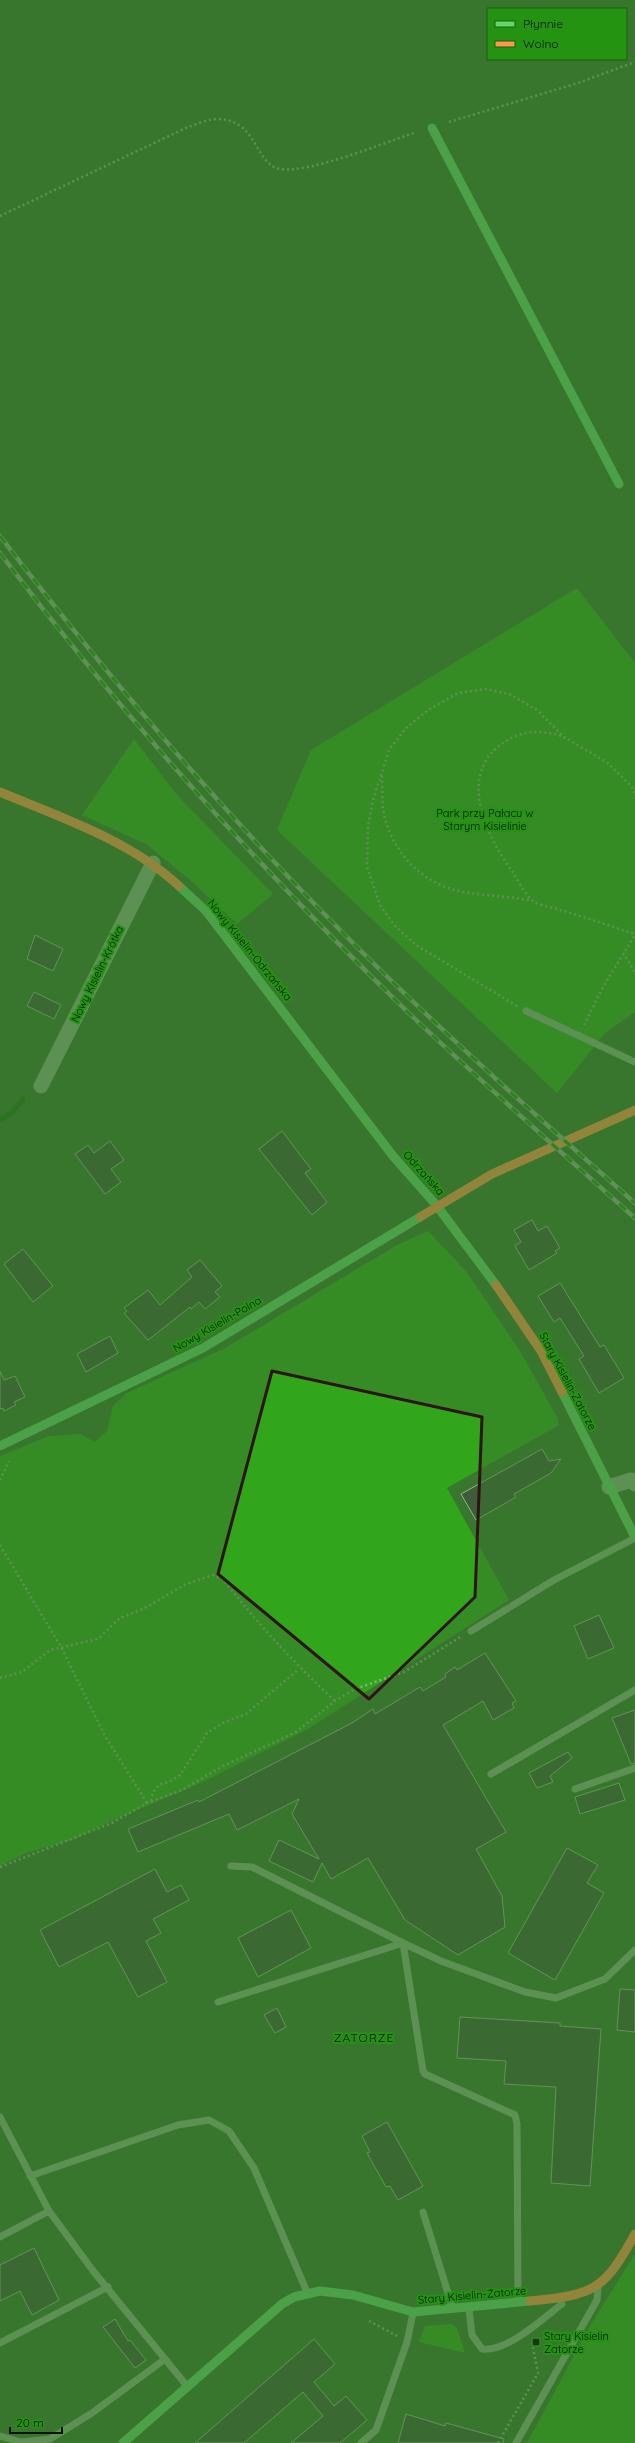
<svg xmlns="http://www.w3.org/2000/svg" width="635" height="2443" font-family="Quicksand,sans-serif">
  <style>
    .green { fill: #31a61b }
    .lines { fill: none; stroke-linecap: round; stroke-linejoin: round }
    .stream { stroke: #1b700d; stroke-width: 5 }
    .building { fill: #3d5c37; stroke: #92b68c }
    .path { stroke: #8bb284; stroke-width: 2.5; stroke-dasharray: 2 3; stroke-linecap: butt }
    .lane { stroke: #8bb284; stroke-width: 7 }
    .street { stroke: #8bb284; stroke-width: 15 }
    .fast { stroke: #63d668; stroke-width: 9 }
    .slow { stroke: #ff974d; stroke-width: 9 }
    .rail-casing { stroke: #8cb286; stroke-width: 4.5 }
    .rail { stroke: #239311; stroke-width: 3; stroke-dasharray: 9; stroke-linecap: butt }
    .marked { fill: none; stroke: #2f1414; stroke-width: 3; stroke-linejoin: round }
    .poi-dot { fill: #1f341b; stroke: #239311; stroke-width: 1.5 }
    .labels { text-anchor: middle; stroke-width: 4; stroke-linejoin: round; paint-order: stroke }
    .park-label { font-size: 11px; fill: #111; stroke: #239311 }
    .street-label { font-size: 11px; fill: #111; stroke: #239311 }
    .poi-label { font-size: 11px; fill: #111; stroke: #239311; text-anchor: start }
    .neighbourhood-label { font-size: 12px; letter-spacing: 1px; fill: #111; stroke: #239311 }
  </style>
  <rect width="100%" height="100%" fill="#39762e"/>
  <path class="green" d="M577 588 635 663V1012L605 1033 557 1093 277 830 311 750Z
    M134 739 177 795 273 894 237 924 189 879 146 844 82 815Z
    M428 1231 466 1271 520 1351 558 1419 559 1425 447 1488 509 1600 308 1729 203 1782 109 1822 75 1839 26 1853 0 1866V1456L49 1436 80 1434 95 1442 107 1431 113 1406 127 1393 225 1348 397 1245Z
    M635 2254V2443H527L590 2326Z
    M451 2324 457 2328 465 2353 419 2342 425 2326Z"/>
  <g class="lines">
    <path class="stream" d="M0 1120 13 1112 23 1099"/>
  </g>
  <path class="building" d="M35 935 63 949 53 971 27 959Z
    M34 992 61 1005 54 1019 27 1006Z
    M282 1131 311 1169 305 1173 327 1202 312 1215 259 1149Z
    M110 1141 124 1160 111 1169 121 1182 105 1194 75 1154 88 1145 94 1153Z
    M532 1220 538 1231 547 1226 560 1248 555 1251 557 1253 529 1270 515 1246 521 1242 514 1230Z
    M23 1249 53 1286 33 1302 4 1264Z
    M200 1260 222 1286 215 1292 220 1297 205 1309 199 1302 191 1309 190 1307 148 1340 124 1313 127 1311 124 1308 148 1290 160 1305 192 1277 187 1270Z
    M560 1283 600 1347 604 1345 624 1378 599 1393 579 1359 584 1356 560 1318 554 1322 538 1296Z
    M110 1336 118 1353 86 1372 77 1354Z
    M0 1371 4 1380 15 1376 25 1397 14 1402 16 1405 4 1411 3 1408 0 1409Z
    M542 1449 549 1461 561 1459 551 1473 514 1494 516 1497 476 1520 461 1494Z
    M599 1615 614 1648 588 1659 574 1626Z
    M485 1653 516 1701 512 1703 514 1708 493 1720 483 1701 443 1725 506 1832 476 1849 502 1896 505 1927 458 1955 405 1920 368 1858 331 1879 322 1863 313 1882 269 1861 279 1840 319 1859 292 1814 299 1799 237 1830 229 1814 138 1852 128 1829 198 1800 199 1802 352 1723 373 1709 375 1714 420 1687 423 1691 446 1677 445 1674 455 1667 457 1670Z
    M635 1710V1763L631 1764 612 1718Z
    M568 1752 572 1758 550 1776 553 1782 537 1788 529 1773Z
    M619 1783 625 1800 580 1814 575 1797Z
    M567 1848 598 1865 587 1883 604 1893 555 1980 508 1953Z
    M155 1869 167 1892 181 1885 189 1900 153 1919 161 1933 146 1941 167 1982 138 1997 108 1942 59 1967 40 1930Z
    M291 1910 311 1948 258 1977 238 1938Z
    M620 1989 635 1990V2032L617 2030Z
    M277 2008 286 2027 275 2033 264 2015Z
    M460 2017 560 2023V2026L601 2029 590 2186 551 2183 556 2087 504 2084 506 2061 457 2058Z
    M387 2122 423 2186 398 2200 390 2186 386 2187 367 2153 370 2152 362 2136Z
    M34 2248 59 2300 32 2315 20 2291 0 2301V2265Z
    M115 2319 128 2341 130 2340 146 2360 135 2368 103 2327Z
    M314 2339 335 2364 314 2382 334 2406 346 2396 367 2420 340 2443H291L323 2416 303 2392 244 2443H195Z
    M406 2414 445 2426 446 2423 504 2439 503 2443H398Z"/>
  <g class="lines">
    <path class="path" d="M449 122 578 83 635 62
      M0 216 188 127C197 124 208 119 217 119 258 119 254 164 280 169 308 174 383 143 414 133
      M561 736C542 730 523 730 506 741 454 773 487 837 514 874 519 882 526 896 533 901 540 906 552 907 560 910 585 917 610 926 635 934
      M382 776C383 790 381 808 386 822 397 858 426 885 463 892 487 896 510 896 533 901
      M623 953 635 972
      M517 1006 416 945 394 925 380 905 367 867 368 826 373 800 389 750 406 728 428 710 458 693 486 689 509 694 537 710 564 737 608 763 632 787 635 794
      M584 1025 603 987 635 935
      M0 1480 9 1461
      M0 1545 61 1647 105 1736 147 1803
      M0 1678 22 1672 50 1650 98 1639 120 1618 143 1609 186 1584 213 1575 223 1579C257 1623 294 1663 335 1701
      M151 1801 153 1792 159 1785 169 1782 180 1775 207 1733 223 1723 246 1714 299 1669
      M0 1867 112 1823 147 1803 182 1790 223 1766 296 1732 335 1701 355 1689 404 1672 462 1636
      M369 2321 397 2336
      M498 2443 538 2373 532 2343"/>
    <path class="lane" d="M526 1011 635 1062
      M471 1631 554 1580 635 1538
      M491 1774 635 1690
      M575 1789 635 1768
      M231 1866 252 1867 403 1943
      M218 2002 403 1943
      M0 2117 49 2211 94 2272 187 2386
      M30 2176 178 2125 209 2120 229 2131 254 2168 307 2292
      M423 2212 452 2306
      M0 2237 49 2211
      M518 2300 517 2124 515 2115 425 2074 423 2071 403 1943 441 1961 525 1992 556 1998 605 1979 635 1950
      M469 2309 472 2335 482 2349C508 2352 542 2319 562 2304
      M0 2343 108 2287
      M0 2436 21 2442 50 2439 92 2413 165 2359
      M361 2443 376 2430 407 2342 413 2313
      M516 2443 597 2300 598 2288"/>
    <path class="street" d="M41 1086 153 863
      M609 1487 631 1480 635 1484"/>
    <path class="fast" d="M432 128 619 484
      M179 886 206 911 393 1156 437 1206 496 1285
      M562 1392 635 1537
      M0 1446 203 1348 420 1217
      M123 2443 282 2304 294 2297 320 2291 353 2295 413 2312 530 2301"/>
    <path class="slow" d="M0 792C62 818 129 840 179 886
      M420 1217 492 1174 635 1110
      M496 1285 541 1351 562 1392
      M530 2301C593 2295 604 2291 635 2234"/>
    <defs>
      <path id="rail" d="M0 536C105 673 217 806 339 929 434 1025 534 1114 635 1203
        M0 553C125 719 265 875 415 1019 487 1087 561 1152 635 1218"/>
    </defs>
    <use href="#rail" class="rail-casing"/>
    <use href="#rail" class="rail"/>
  </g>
  <path d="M0 0H635V2443H0ZM272 1371 482 1417 475 1597 369 1699 218 1574Z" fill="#39762e" fill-opacity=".55" fill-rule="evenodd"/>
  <path class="marked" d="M272 1371 482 1417 475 1597 369 1699 218 1574Z"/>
  <rect class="poi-dot" x="532" y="2338" width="8" height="8" rx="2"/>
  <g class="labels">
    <g class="park-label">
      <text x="485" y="817">Park przy Pałacu w<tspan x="485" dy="13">Starym Kisielinie</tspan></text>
    </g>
    <g class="street-label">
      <text transform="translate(250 950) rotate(51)" y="4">Nowy Kisielin-Odrzańska</text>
      <text transform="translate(97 974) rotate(-64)" y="4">Nowy Kisielin-Krótka</text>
      <text transform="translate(424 1173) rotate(48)" y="4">Odrzańska</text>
      <text transform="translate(217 1324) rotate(-30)" y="4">Nowy Kisielin-Polna</text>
      <text transform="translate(568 1381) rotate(62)" y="4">Stary Kisielin-Zatorze</text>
      <text transform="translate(472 2295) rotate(-5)" y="4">Stary Kisielin-Zatorze</text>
    </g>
    <g class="poi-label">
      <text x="544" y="2340">Stary Kisielin<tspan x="544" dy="13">Zatorze</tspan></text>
    </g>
    <g class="neighbourhood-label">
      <text x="364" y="2042">ZATORZE</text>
    </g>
  </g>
  <rect x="487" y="8" width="140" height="52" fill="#239311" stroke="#1c5f11"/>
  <rect x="495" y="21" width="20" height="6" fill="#63d668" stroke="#1c5f11"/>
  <text x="523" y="28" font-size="12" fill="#111111">Płynnie</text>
  <rect x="495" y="41" width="20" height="6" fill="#ff974d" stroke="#1c5f11"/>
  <text x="523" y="48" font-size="12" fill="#111111">Wolno</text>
  <path d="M10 2427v6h52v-6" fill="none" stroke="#111111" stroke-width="2"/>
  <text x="16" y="2427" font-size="12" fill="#111111" stroke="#239311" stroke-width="3" paint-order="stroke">20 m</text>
</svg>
